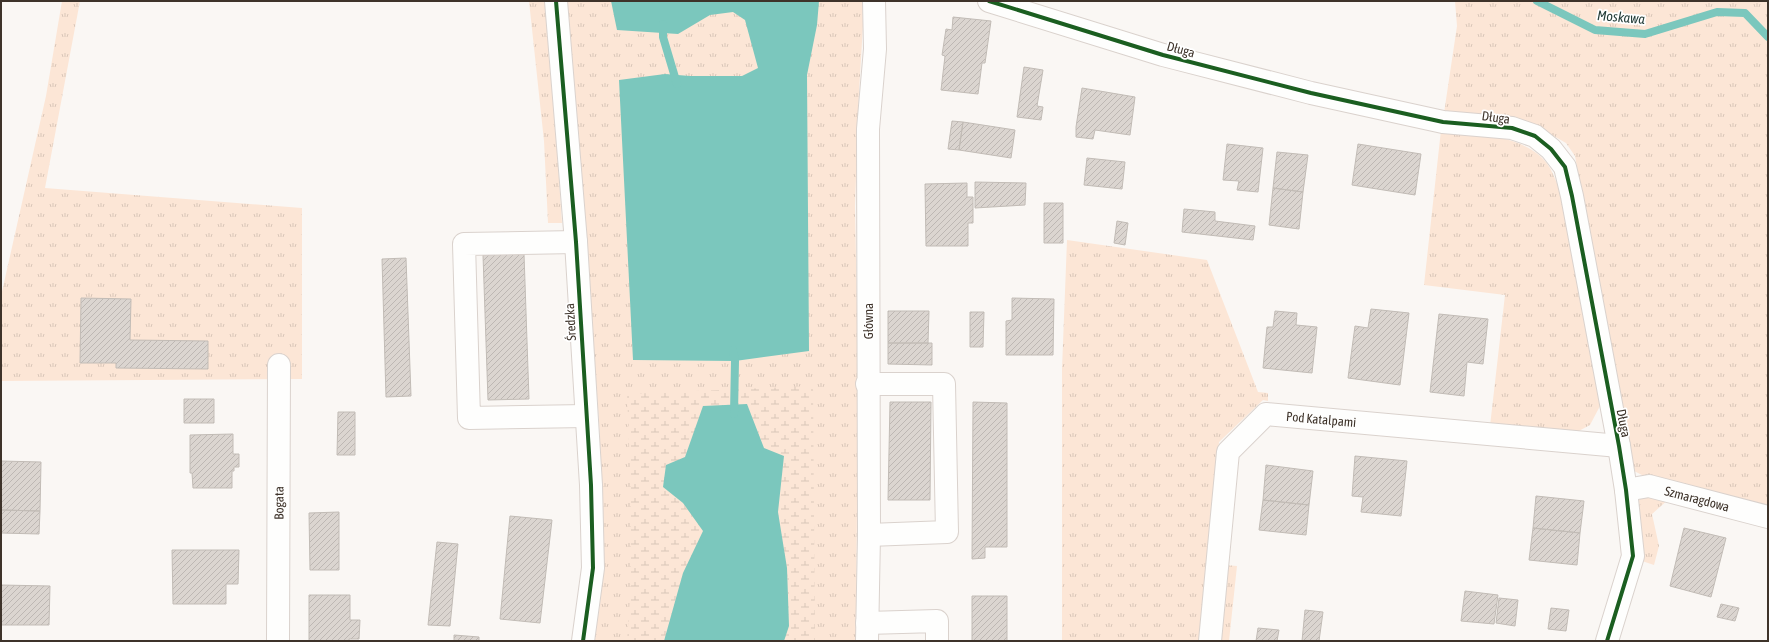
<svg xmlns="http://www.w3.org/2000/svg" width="1769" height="642" font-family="'Asap Condensed',sans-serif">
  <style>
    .grass { fill: url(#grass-tufts) }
    .wetland { fill: url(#wetland-marsh) }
    .water { fill: #7bc7bd }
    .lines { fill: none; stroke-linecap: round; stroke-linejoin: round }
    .stream { stroke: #7bc7bd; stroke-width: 8 }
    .building { fill: url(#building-hatch); stroke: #c2bcb6 }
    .minor-casing { stroke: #dad2cd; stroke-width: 24 }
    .minor { stroke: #fefefd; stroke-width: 22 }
    .cycleway-casing { stroke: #fff; stroke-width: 6 }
    .cycleway { stroke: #1b5e20; stroke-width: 4 }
    .labels { text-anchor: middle; stroke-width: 3.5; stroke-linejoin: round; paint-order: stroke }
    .street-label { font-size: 13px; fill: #3e332a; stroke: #fff }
    .water-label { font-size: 14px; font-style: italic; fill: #243d39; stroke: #fff }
  </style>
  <defs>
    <pattern id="grass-tufts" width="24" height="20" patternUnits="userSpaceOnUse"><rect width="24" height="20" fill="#fce6d6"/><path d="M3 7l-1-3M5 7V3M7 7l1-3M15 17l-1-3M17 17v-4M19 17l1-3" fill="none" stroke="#d9c6b8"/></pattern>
    <pattern id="wetland-marsh" width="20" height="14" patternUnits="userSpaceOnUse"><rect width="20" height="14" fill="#fce6d6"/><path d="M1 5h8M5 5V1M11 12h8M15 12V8" fill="none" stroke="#d9c6b8"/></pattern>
    <pattern id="building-hatch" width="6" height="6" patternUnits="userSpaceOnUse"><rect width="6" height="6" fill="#dbd5d0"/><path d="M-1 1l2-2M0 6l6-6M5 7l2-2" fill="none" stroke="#bdb7b3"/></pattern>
  </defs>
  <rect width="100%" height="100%" fill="#faf7f4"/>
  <path class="grass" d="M62 1H80L45 188 302 208V379L1 381V296L46 96Z
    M529 1H547L562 223H548L544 141Z
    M567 1H862L863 25 859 92 855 206 858 361 856 641H594L600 604 604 532 599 421Z
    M1455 1H1768V508L1646 477 1632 470 1575 156 1566 143 1543 130 1444 113 1457 26Z
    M1441 130C1474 133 1531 135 1550 168 1554 175 1556 182 1559 188L1600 393V406L1590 425 1575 433 1490 426 1505 295 1424 285Z
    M1067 240 1207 260 1258 392 1268 393V401L1263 400 1219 442 1202 641H1062V369Z
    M1646 493 1670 498 1652 514 1659 546 1654 565 1642 561 1639 500Z
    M1225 565 1237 566 1229 641H1219Z"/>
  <path class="wetland" d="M813 386 815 641H784L789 626 787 568 778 512 784 457 764 448 747 404 703 406 685 457 663 487 683 503 703 531 683 573 664 641H627L631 585V490L627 394Z"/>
  <path class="water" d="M611 1H819L817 25 807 75 809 351 735 361 633 360 619 80 665 74 690 76H742L758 68 745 20 733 12 710 15 678 34 617 30Z
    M747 404 764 448 784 456 778 512 787 568 789 626 784 641H664L683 573 703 531 683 503 663 487 666 465 685 457 703 406Z"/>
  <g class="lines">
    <path class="stream" d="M1537 1 1595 30 1645 34 1717 12 1745 13 1768 37
      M663 24V37L677 84
      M733 350 735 361 734 414"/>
  </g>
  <path class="building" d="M953 17 991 21 985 63H982L978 94 941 90 945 56 942 55 946 29 952 30Z
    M1024 67 1043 70 1037 106 1043 107 1041 120 1017 117Z
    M1082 88 1135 97 1130 135 1095 130 1093 139 1076 137V127Z
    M952 121 963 122 959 150 948 149Z
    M963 122 1015 130 1011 158 959 150Z
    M1227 144 1263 148 1258 192 1237 190 1239 181 1223 180Z
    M1358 144 1421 154 1415 195 1352 185Z
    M1277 152 1308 155 1303 192 1273 188Z
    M1087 158 1125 162 1122 189 1084 185Z
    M975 182 1026 183 1025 205 975 208Z
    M967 183V197H973V223H968V246H926L925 184Z
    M1273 188 1303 192 1299 229 1269 225Z
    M1044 203H1063V243H1044Z
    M1184 209 1215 212V221L1255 226 1253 240 1182 232Z
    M1117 221 1128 223 1125 245 1114 243Z
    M524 254 529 399 488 400 483 255Z
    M406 258 411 396 386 397 382 259Z
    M81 298 131 299 130 340 208 341V369L116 368V363H80Z
    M1012 298 1054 299 1053 355H1006V321L1012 320Z
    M1371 309 1409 313 1400 385 1348 378 1355 326 1368 328Z
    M888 311H929L928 343H888Z
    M1275 311 1297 313 1296 325 1317 327 1312 373 1263 368 1267 327H1273Z
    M970 312H984L983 347H970Z
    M1439 314 1488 319 1483 364 1467 362 1464 396 1430 392Z
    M888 343H932V365L888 364Z
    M184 399H214V423H184Z
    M890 402H931L930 500H888Z
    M973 402 1007 403V547H985V558L972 559Z
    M338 412H355V455H337Z
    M233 434V454H239V467H234V471H232V488H193L192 473H190V435Z
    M1355 456 1407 461 1401 516 1361 512 1363 497 1352 496Z
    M1 461 41 462 40 511 1 510Z
    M1266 465 1313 471 1309 505 1263 500Z
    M1536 496 1584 501 1580 533 1533 528Z
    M1263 500 1309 505 1306 535 1259 530Z
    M1 510 40 511 39 534 1 533Z
    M339 512V570H310L309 513Z
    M510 516 552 520 540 623 500 619Z
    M1533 528 1580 533 1577 565 1529 560Z
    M1684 528 1726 538 1711 597 1670 586Z
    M437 542 458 544 450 626 428 625Z
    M172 550H239L238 584H226V604H173Z
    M1 585 50 586 49 625H1Z
    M1465 591 1498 595 1494 624 1461 621Z
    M309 595H350V620H360L359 639H349V641H309Z
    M972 596H1007V641H972Z
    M1499 598 1518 600 1515 626 1496 623Z
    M1721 604 1739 608 1735 621 1717 617Z
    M1551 608 1569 610 1566 631 1548 629Z
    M1305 610 1323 612 1319 641H1302Z
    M1258 628 1279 630 1277 641H1256Z
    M454 635 479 637V641H454Z"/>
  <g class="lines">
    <defs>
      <g id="minor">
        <path d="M556 1 576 242 591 485 593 568 583 641"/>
        <path d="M989 1 1163 55 1311 93 1443 122 1512 128 1535 136 1551 149 1565 167 1572 196 1619 446 1626 490 1633 556 1607 641"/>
        <path d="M576 242 464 244 469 418 586 416"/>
        <path d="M867 384H944L947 532 869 535"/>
        <path id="s1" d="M1626 490 1649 486 1768 517"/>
        <path d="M867 623 937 621V641"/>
        <path id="s2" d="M278 641 279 365"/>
        <path d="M867 641 869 535 868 129 875 49 874 1"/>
        <path id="s3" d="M1210 641 1228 452 1266 414 1619 446"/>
      </g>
    </defs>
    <use href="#minor" class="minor-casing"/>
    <use href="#minor" class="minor"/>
    <defs>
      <path id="cycleway" d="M556 1 576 242 591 485 593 568 583 641
        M989 1 1163 55 1311 93 1443 122 1512 128 1535 136 1551 149 1565 167 1572 196 1619 446 1626 490 1633 556 1607 641"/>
    </defs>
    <use href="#cycleway" class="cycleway-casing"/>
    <use href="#cycleway" class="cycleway"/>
  </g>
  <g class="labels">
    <g class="street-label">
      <text transform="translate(1181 49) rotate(16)" y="5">Długa</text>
      <text transform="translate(1496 117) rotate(8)" y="5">Długa</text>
      <text transform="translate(868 321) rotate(-90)" y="5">Główna</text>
      <text transform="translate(570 322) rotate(-93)" y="5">Średzka</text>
      <text dy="5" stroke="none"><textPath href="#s3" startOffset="299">Pod Katalpami</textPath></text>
      <text transform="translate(1624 423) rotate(79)" y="5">Długa</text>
      <text dy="5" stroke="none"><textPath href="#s1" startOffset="73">Szmaragdowa</textPath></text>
      <text dy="5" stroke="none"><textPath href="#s2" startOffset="138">Bogata</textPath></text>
    </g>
    <g class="water-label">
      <text transform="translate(1621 17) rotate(5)" y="5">Moskawa</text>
    </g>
  </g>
  <rect width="1769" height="642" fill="none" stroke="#3e332a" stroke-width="4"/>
</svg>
